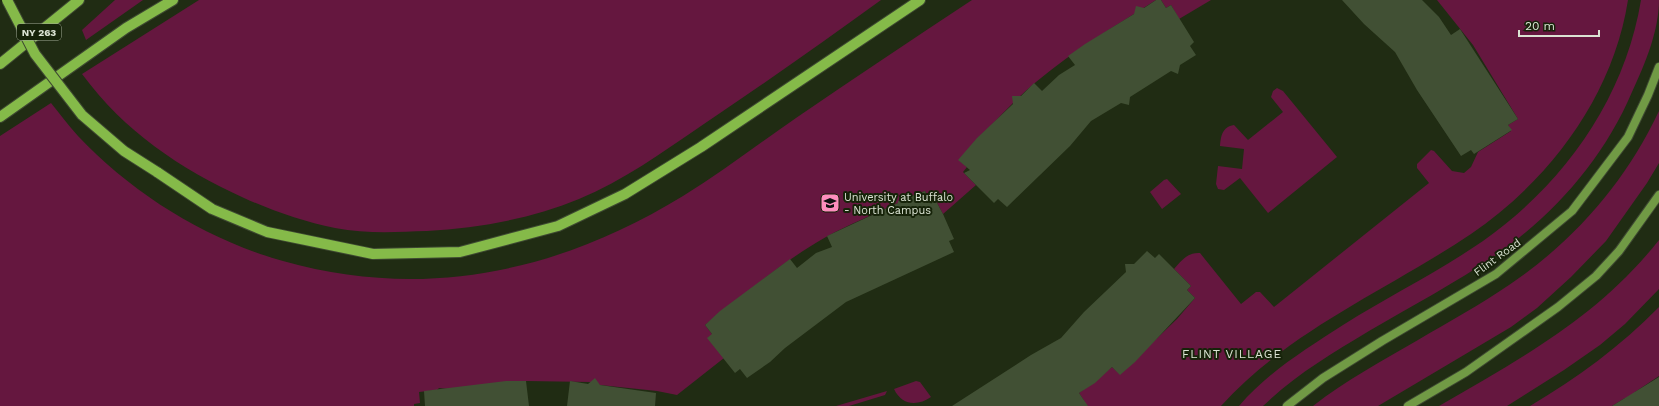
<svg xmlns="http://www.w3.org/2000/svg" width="1659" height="406" font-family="'Work Sans',sans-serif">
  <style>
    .green { fill: #65173f }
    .building { fill: #415034 }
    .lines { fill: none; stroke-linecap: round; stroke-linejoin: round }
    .secondary-casing { stroke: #3e4932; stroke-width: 10 }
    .primary-casing { stroke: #3e4932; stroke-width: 12 }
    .secondary { stroke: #719a45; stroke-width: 8 }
    .primary { stroke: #85ba49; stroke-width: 10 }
    .primary-bridge-casing { stroke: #3e4932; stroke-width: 12; stroke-linecap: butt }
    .primary-bridge { stroke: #85ba49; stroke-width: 10 }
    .labels { text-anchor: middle; stroke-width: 4; stroke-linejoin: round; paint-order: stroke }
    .shield { fill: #162309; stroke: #a0a996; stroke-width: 1 }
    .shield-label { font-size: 10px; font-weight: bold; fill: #dbe3d3 }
    .poi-label { font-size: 11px; fill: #dbe3d3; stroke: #162309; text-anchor: start }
    .street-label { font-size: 11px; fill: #dbe3d3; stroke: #162309 }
    .neighbourhood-label { font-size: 12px; letter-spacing: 1px; fill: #dbe3d3; stroke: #162309 }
  </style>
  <rect width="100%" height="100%" fill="#202c13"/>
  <path class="green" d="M115 0H143L86 40 82 30Z
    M199 0H881C822 43 762 85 701 126 661 153 623 181 579 199 530 219 479 228 427 231 396 232 366 234 335 228 304 222 273 211 244 198 179 168 125 132 82 74Z
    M972 0H1156C1114 27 1074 50 1036 82 1008 105 984 134 959 160L967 167 963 172 976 185 943 214 935 199 930 201 925 191 898 201V203C873 215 849 224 826 237 782 262 745 294 705 325L712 334 724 358 677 395 657 391 600 385 590 382 526 381 449 389 439 388 437 390 419 392 420 403 414 404V406H0V136L51 103C60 114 68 125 78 136 133 194 205 239 283 261 424 301 559 272 683 196 722 172 758 144 796 118 854 78 913 39 972 0Z
    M1161 0H1211L1179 19 1171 5 1166 8Z
    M1437 0H1628C1613 96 1550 180 1471 234 1386 291 1291 329 1221 406H1079L1085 402 1079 393 1112 367 1120 374 1177 319 1195 298 1187 290 1191 286 1174 269C1181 261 1188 252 1200 253L1241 304 1256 292H1260L1274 307 1429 183 1417 168V164L1431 150 1434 151 1452 171 1464 173 1471 167 1478 152 1511 131 1508 125 1518 119 1473 45Z
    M1641 0H1659C1659 31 1645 64 1632 92 1604 158 1555 214 1496 255 1457 282 1410 307 1369 331 1331 354 1295 375 1263 406H1239C1268 372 1306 349 1343 325 1389 296 1438 272 1483 241 1564 184 1625 98 1641 0Z
    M1277 88 1283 91 1337 157 1268 213 1240 178 1224 190 1218 189 1216 184 1218 166 1242 169 1244 149 1220 146C1221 136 1222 127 1234 125L1248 140 1283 112 1271 97 1273 91Z
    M1659 111V163L1647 183 1606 241 1571 277 1537 308 1511 327 1378 406H1313C1346 380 1382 361 1418 340 1448 322 1480 305 1509 285 1574 241 1625 183 1659 111Z
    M1167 179 1181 194 1162 209 1150 192 1164 180Z
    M1659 240V289L1625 324 1600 345 1564 370 1507 406H1439C1523 357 1597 318 1659 240Z
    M1659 307V376L1635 392 1641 402 1630 406 1625 398 1612 406H1530C1577 378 1621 346 1659 307Z
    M916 381 920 382 931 397C918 406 902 406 894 389Z
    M887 391 885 395 849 406H836Z"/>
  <path class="building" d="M1156 0H1161L1166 8 1171 5 1194 42 1190 46 1196 55 1180 65 1178 74 1171 71 1130 97 1129 105 1121 103 1091 121 1070 146 1007 207 998 199 994 203 964 173 970 170 958 160 977 138 1013 104 1012 96H1021L1034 83 1042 91 1059 75 1075 65 1068 56 1085 44 1134 14 1136 6 1144 8Z
    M1342 0H1422L1439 17 1451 35 1460 29 1518 119 1508 125 1512 130 1474 154 1471 150 1461 156 1417 90 1395 52 1364 24Z
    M925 191 931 204 935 199 943 214 954 239 949 241 954 252 846 302 785 348 770 362 747 378 740 369 735 373 707 338 712 334 705 325 720 311 790 259 797 268 816 253 832 247 827 236 898 203V201Z
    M1147 251 1155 258 1159 254 1191 286 1187 290 1195 298 1135 362 1120 375 1112 367 1095 383 1079 393 1088 406H952L1031 355 1061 338 1084 312 1126 272 1125 264H1134Z
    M1659 377V406H1612Z
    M595 378 600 385 656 393 655 406H567L570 381 588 384Z
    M506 381H526L529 406H425L424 391Z"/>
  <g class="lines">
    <defs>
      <path id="secondary" d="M1287 406 1323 378 1382 341 1496 274 1572 211 1628 137 1648 95 1659 67
        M1408 406 1466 372 1558 307 1596 276 1619 251 1659 195"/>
      <path id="primary" d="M0 64 79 0
        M0 117 126 28 173 0
        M157 172 212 209 267 232 373 254 460 252 558 226 625 194 701 147 920 0"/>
    </defs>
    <use href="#secondary" class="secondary-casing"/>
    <use href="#primary" class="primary-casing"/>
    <use href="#secondary" class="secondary"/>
    <use href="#primary" class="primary"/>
    <defs>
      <path id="primary-bridge" d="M7 0 35 54 82 115 124 151 157 172"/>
    </defs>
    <use href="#primary-bridge" class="primary-bridge-casing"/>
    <use href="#primary-bridge" class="primary-bridge"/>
  </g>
  <defs>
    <symbol id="university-square" viewBox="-11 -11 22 22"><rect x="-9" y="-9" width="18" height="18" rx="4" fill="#fe8ebe" stroke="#162309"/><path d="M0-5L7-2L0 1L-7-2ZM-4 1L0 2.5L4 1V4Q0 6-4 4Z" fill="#111"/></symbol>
  </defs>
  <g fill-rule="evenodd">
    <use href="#university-square" x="819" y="192" width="22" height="22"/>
  </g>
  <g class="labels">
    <rect class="shield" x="17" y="24" width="44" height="16" rx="3"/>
    <g class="shield-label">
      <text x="39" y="36">NY 263</text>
    </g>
    <g class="poi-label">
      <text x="844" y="201">University at Buffalo<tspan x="844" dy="13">- North Campus</tspan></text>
    </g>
    <g class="street-label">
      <text transform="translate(1497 257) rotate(-36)" y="4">Flint Road</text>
    </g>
    <g class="neighbourhood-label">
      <text x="1232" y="358">FLINT VILLAGE</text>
    </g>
  </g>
  <path d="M1519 30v6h80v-6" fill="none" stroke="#dbe3d3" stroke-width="2"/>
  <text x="1525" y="30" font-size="12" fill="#dbe3d3" stroke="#162309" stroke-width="3" paint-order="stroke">20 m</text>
</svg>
